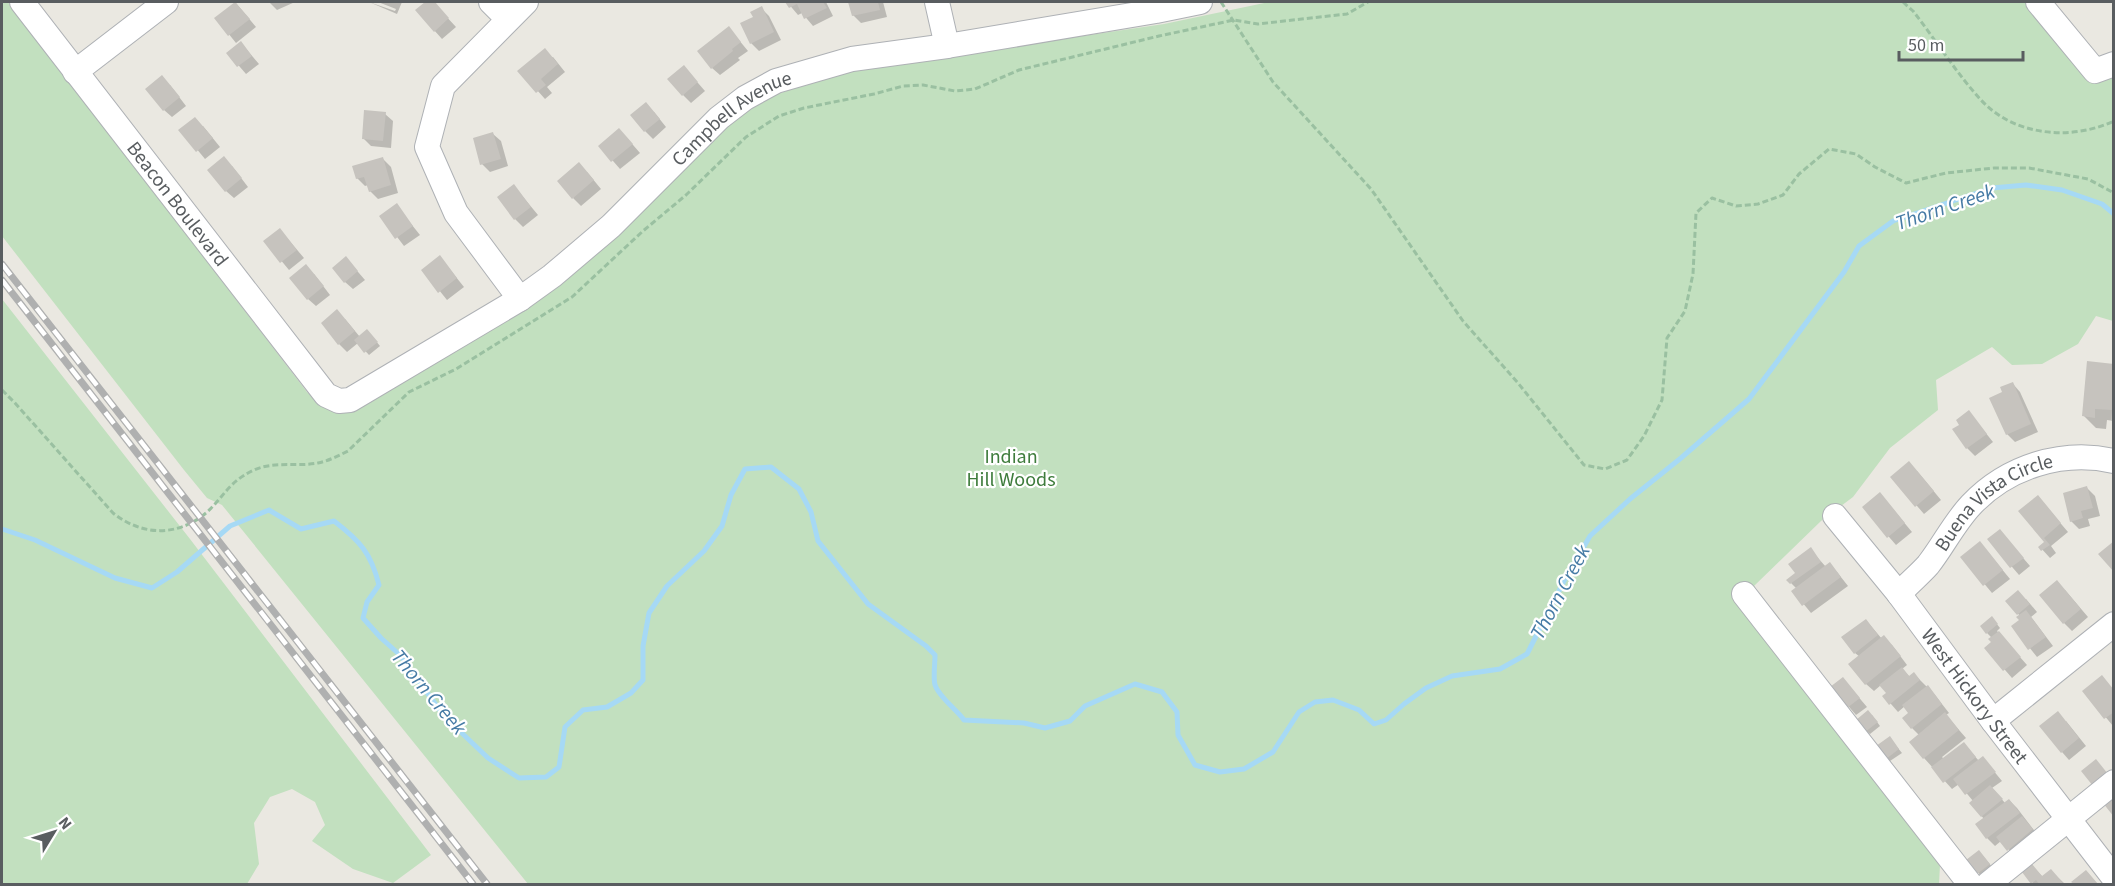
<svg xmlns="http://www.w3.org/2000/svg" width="2115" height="886" font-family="'Source Sans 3',sans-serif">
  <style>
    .green { fill: #c2e0bf }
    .shadow { fill: #0003 }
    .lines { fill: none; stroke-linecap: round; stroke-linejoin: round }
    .stream { stroke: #a6d9f5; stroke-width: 5 }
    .building { fill: #c6c3be }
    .minor-casing { stroke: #aeb1b5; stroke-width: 26 }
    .path { stroke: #9ac0a1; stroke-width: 3; stroke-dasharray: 6 3; stroke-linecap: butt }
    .minor { stroke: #fff; stroke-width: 24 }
    .rail-casing { stroke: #afb0b0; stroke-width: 7 }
    .rail { stroke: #fff; stroke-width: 4.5; stroke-dasharray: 14; stroke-linecap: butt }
    .labels { text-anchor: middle; stroke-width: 4.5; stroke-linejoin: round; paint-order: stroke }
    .street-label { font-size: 20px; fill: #595d60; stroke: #fff }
    .park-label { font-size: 20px; fill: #3e7c3c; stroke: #fff }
    .water-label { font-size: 21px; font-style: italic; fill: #467ba5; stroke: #fff }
  </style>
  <rect width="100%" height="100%" fill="#eae8e1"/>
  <path class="green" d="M2 2H8L307 392 323 407 359 408 507 321 548 292 727 126 751 106 778 94 812 82 864 68 1164 24 1269 2H2028L2087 78 2097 83 2113 78V321L2096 316 2078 344 2042 364 2012 365 1992 347 1936 380 1938 410 1890 448 1853 497 1821 521 1754 586 1802 654 1940 865 1939 884H528L222 505 207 498 184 470 2 236Z
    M2 299 190 539 431 855 393 883 353 869 312 841 325 825 315 802 292 789 270 797 254 823 259 864 247 884H2Z"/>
  <path class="shadow" d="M269 2H295L277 10Z
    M369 2 395 11 396 9 378 2H402L397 14Z
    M428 2H433L456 27 442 39 417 11Z
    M787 2H826L833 16 813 26 802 13 798 15Z
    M850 2H883L887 17 861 23 853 15Z
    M236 3 256 27 236 43 216 18Z
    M761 8 769 16 781 40 759 51 751 43 755 18Z
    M729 28 748 51 738 58 740 60 720 75 712 68Z
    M241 43 259 64 246 74 228 53Z
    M553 57 565 72 547 87 552 93 545 99 520 71Z
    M691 75 705 91 691 103 683 95Z
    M170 85 186 106 172 117 164 110Z
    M654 112 666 127 653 139 645 131Z
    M385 114 393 121 391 148 371 146 363 138Z
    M203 126 220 147 205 159 181 130Z
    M493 134 501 141 508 166 490 172 482 164Z
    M627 138 640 153 620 169 600 146Z
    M383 159 391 167 398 193 378 199 370 191 368 185 365 186 357 178Z
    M232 166 248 187 234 198 226 191Z
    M587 172 601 189 581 206 573 198Z
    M514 186 538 215 523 227 515 219Z
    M396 205 420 235 404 246 381 216Z
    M287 238 304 258 289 270 265 241Z
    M440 257 464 287 447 300 423 270Z
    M346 258 365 280 353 289 345 282Z
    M314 274 330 295 316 306 308 299Z
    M345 319 360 337 371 335 380 346 369 355 358 343 347 352 339 344Z
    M2114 365V421L2107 420 2106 429 2096 428 2084 416Z
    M2013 384 2020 392 2038 432 2015 442 2007 434 2004 393Z
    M1969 412 1993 442 1975 456 1967 448Z
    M1917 471 1941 500 1924 514 1892 477Z
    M2087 488 2095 496 2100 516 2088 519 2090 526 2079 529 2071 521Z
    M1887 502 1912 532 1896 545 1864 508Z
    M2045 505 2068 532 2051 546 2056 553 2050 558 2040 547 2046 542 2020 512Z
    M2000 531 2030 566 2019 575 1989 540Z
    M1810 549 1826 567 1837 572 1848 586 1811 613 1793 591 1797 589 1791 583Z
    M1987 551 2010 579 1992 593 1962 557Z
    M2065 590 2088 617 2072 631 2064 623Z
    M2026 599 2037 612 2031 617 2053 646 2037 657 2013 627 2021 621 2020 616 2007 601Z
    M1992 618 2000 628 1997 631 2027 665 2012 678 1986 648 1993 642 1992 638 1987 633Z
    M1866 620 1882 639 1892 645 1907 665 1902 669 1910 677 1914 674 1935 695 1949 713 1946 715 1966 738 1942 757 1944 759 1964 744 1979 761 1983 758 2002 781 1992 788 2005 803 2009 800 2017 808 2040 838 2016 857 2001 841 1995 846 1987 838 1984 819 1971 803 1973 801 1959 784 1952 789 1924 758 1919 735 1912 728 1910 714 1905 706 1898 712 1884 696 1888 693 1881 685 1874 691 1866 684 1860 657 1855 653Z
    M1832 687H1850L1867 707 1856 715Z
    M2114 690V726H2113L2084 691Z
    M1872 715 1880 726 1870 734 1866 731Z
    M2066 721 2086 746 2069 760 2062 752Z
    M1893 742 1902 753 1890 761 1887 758Z
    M1983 856 1993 868 1982 877 1968 861Z
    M2032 866 2043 877 2051 871 2065 884H2034L2024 872Z"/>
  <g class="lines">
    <path class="stream" d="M2 529 35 540 115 578 152 588 177 572 230 526 269 510 301 529 334 521C360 541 371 553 379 585L367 602 363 618 381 638 400 655 444 716 488 758 519 778 546 777 559 767 565 727 583 710 607 707 631 693 643 680V646L649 613 667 586 704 551 722 526 731 495 745 469 771 467 799 489 811 512 818 541 868 604 926 646 935 655C935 664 933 677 935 685 939 697 956 709 964 720L1024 723 1045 728 1070 721 1085 706 1135 684 1162 692 1177 712 1178 735 1195 765 1220 772 1244 769 1273 752 1299 712 1315 702 1333 700 1359 710 1374 724 1386 720 1404 704 1426 688 1452 676 1500 669 1527 654 1564 581 1590 536 1630 499 1681 458 1749 399 1844 272 1859 246 1893 221 1992 188 2026 185 2062 190 2102 204 2114 214"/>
  </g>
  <path class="building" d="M235 2 250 19 228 36 214 18Z
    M425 2H435L449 18 434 32 415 10Z
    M785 2H823L827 8 804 19 797 4 789 8Z
    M848 2H878L880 10 852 16Z
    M762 6 774 32 750 44 740 23 753 17 750 12Z
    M729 26 741 42 732 49 733 51 711 69 697 51Z
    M241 41 252 56 237 67 226 53Z
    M545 48 558 64 541 79 546 85 536 93 517 71Z
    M684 65 698 82 682 96 667 79Z
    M162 75 180 97 163 111 145 89Z
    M646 102 660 119 644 132 630 115Z
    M364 110 386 112 383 141 362 139Z
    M195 117 213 138 196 152 178 130Z
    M619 128 633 144 611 162 598 146Z
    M493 132 501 159 480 165 473 138Z
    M224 156 242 178 225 192 207 170Z
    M383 157 391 185 369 192 364 177 356 179 352 166Z
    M579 162 594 180 572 199 557 181Z
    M514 184 531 207 514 220 497 197Z
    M397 203 413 226 395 239 379 216Z
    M280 228 297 250 280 263 263 241Z
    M440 255 457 278 438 293 421 270Z
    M346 256 358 271 344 283 332 268Z
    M306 264 324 286 307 300 289 278Z
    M337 309 355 331 338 345 321 323Z
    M367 329 378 342 364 353 354 340Z
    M2087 361 2114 364V420H2111L2112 410 2095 409V418L2082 416Z
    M2013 382 2031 424 2006 435 1989 398 2002 392 2000 387Z
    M1969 410 1987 434 1966 449 1952 429 1959 425 1956 420Z
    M1909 461 1934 491 1915 507 1890 477Z
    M2087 486 2093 508 2081 511 2083 518 2070 522 2063 493Z
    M1880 492 1905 523 1887 538 1862 507Z
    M2038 495 2061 523 2044 538 2050 545 2041 551 2038 547 2044 542 2018 511Z
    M2000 529 2024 558 2010 568 1987 539Z
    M1980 541 2003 570 1983 586 1960 557Z
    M2114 541V572L2098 554Z
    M1811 547 1821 562 1790 584 1786 580 1795 573 1788 564Z
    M1830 562 1841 577 1802 606 1791 591Z
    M2057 580 2081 609 2063 624 2039 595Z
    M2018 590 2030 604 2017 615 2005 601Z
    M2026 610 2046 637 2028 650 2011 626 2019 620 2016 617Z
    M1992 616 1998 624 1986 634 1980 626Z
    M1866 619 1878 635 1854 654 1841 637Z
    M1999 631 2021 657 2003 671 1984 648 1991 642 1988 639Z
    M1884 635 1901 656 1865 685 1848 664Z
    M1902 667 1909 676 1914 672 1920 680 1889 705 1882 696 1886 693 1879 685Z
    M2102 675 2114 690V712L2104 719 2082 691Z
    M1843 677 1860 698 1847 708 1830 687Z
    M1928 685 1942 704 1911 729 1902 718 1908 713 1902 705Z
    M1868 710 1878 722 1865 732 1856 720Z
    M2058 711 2079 738 2061 753 2039 726Z
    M1945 712 1959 730 1923 759 1909 742Z
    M1890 736 1899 749 1886 759 1876 746Z
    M1964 742 1976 757 1943 783 1931 767Z
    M1983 756 1996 772 1965 795 1953 779Z
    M2096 759 2108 774 2093 786 2081 771Z
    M1990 785 2003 799 1981 817 1969 803Z
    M2114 796V817L2103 803Z
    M2009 799 2020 813 1986 839 1975 824Z
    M2022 816 2033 829 2007 851 1996 837Z
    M1979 850 1990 864 1977 874 1966 860Z
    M2032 864 2042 876 2051 869 2064 884H2039L2036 880 2031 884 2022 872Z
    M2086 870 2098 884H2074L2071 882Z"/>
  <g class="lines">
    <defs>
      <g id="minor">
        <path id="s1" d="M22 2 326 395 339 401 350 400 520 299 552 276 611 226 719 118 745 98 776 81 852 59 947 46 1156 11 1200 2"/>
        <path d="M491 2 508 19"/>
        <path d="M937 2 947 46"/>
        <path d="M2038 2 2095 71 2114 64"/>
        <path d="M75 72 166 2"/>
        <path d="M520 299 456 213 427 147 443 86 526 2"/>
        <path id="s2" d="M1835 516 1899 594 1993 721 2114 878"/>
        <path d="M1744 594 1970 884"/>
        <path id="s3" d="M1899 594C1908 584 1919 575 1928 565 1943 546 1954 523 1971 505 2007 467 2062 449 2114 461"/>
        <path d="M1993 721 2114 624"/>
        <path d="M1988 884 2114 782"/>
      </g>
    </defs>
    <use href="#minor" class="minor-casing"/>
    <path class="path" d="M1221 2 1273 82 1371 189 1463 321 1518 383 1584 465 1605 469 1627 460 1644 436 1662 400 1667 338 1685 311 1693 274 1696 213 1712 198 1736 206 1758 204 1783 195 1799 174 1829 149 1856 154 1875 167 1906 183 1946 173 1994 168H2029L2088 179 2114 193
      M1903 2 1913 11C1935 39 1957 74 1981 100 2014 136 2071 141 2114 121
      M2 390 15 403 113 513C142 536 177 537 206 513 224 497 228 482 254 470 274 461 297 467 318 463 328 461 338 456 348 451L409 392 456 369 572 297 643 231 686 195 746 137 779 116 804 108 874 94 903 86 923 85 955 91 975 89 1019 70 1159 36 1234 20 1258 24 1347 14 1368 2"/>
    <use href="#minor" class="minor"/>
    <defs>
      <path id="rail" d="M2 264 487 884
        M2 280 473 884"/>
    </defs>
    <use href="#rail" class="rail-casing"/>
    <use href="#rail" class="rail"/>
  </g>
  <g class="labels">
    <g class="street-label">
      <text dy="7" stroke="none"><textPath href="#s1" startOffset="1000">Campbell Avenue</textPath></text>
      <text dy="7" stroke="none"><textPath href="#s1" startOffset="255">Beacon Boulevard</textPath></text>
      <text dy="7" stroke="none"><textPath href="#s3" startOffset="135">Buena Vista Circle</textPath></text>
      <text dy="7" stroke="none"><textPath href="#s2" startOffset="228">West Hickory Street</textPath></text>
    </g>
    <g class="park-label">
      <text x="1011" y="463">Indian<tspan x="1011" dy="23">Hill Woods</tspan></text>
    </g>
    <g class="water-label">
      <text transform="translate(1945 207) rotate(-19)" y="7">Thorn Creek</text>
      <text transform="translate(1560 592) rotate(-62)" y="7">Thorn Creek</text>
      <text transform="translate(429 692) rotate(50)" y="7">Thorn Creek</text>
    </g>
  </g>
  <rect width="2115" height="886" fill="none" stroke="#595d60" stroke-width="6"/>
  <g transform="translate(54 832) rotate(52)" stroke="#ffffff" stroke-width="4.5" paint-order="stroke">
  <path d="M0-4.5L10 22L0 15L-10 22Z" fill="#595d60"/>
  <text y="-9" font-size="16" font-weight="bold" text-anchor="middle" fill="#595d60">N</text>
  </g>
  <path d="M1899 51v9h124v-9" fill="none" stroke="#595d60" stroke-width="3"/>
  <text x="1908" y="51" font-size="18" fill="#595d60" stroke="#ffffff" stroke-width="4.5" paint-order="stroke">50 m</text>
</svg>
